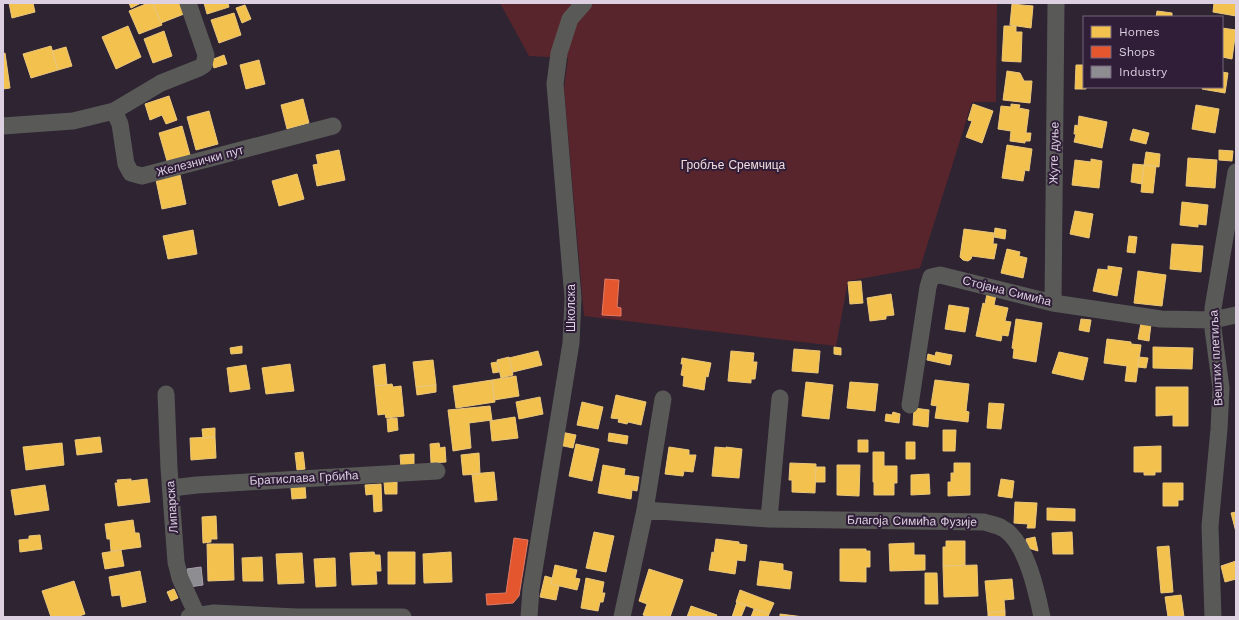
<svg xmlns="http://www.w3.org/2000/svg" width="1239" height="620" font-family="'Work Sans',sans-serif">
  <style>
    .green { fill: #59252c }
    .homes { fill: #f2c14e; stroke: #ebc67a }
    .shops { fill: #e4572e; stroke: #e27b64 }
    .industry { fill: #8d8d92; stroke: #a5a1aa }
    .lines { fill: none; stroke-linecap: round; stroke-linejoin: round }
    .minor { stroke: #595a57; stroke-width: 17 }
    .labels { text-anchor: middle; stroke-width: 4; stroke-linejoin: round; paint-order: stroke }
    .street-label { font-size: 12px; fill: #dcd0e1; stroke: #301e38 }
    .park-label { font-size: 12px; fill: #f3dddd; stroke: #301e38 }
  </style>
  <rect width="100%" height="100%" fill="#2e2432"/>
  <path class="green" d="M500 3H997L996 102H972L920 268 848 281 836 346 584 316 564 88 568 58 529 56Z"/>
  <path class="homes" d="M9 3H33L35 12 12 18Z
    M129 3H141L131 8Z
    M148 3H153L162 25 139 34 129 11Z
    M153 3H180L184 14 161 23Z
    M204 3H228L229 7 207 14Z
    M1214 3H1236V16L1213 12Z
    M1012 4 1033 6 1031 28 1010 25Z
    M245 5 251 19 242 23 236 8Z
    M1157 11 1172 13V17H1156Z
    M234 13 241 35 219 43 211 20Z
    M128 26 141 57 116 69 102 37Z
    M1004 26H1016V32H1022L1021 62 1002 61Z
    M1222 28 1236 30 1232 59 1222 57Z
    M164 31 172 56 153 63 144 39Z
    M51 46 58 70 31 78 23 54Z
    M66 47 72 66 58 70 52 51Z
    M5 53 10 88 3 89V54Z
    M224 55 227 64 214 68 211 60Z
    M259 60 265 84 246 89 240 65Z
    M1076 65H1084V87H1086V89H1075Z
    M1007 71 1020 73 1024 81H1032L1030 103 1003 100Z
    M1222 72 1228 73 1225 93 1202 89 1203 87H1222Z
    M169 96 177 120 166 124 162 115 150 120 145 104Z
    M303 99 309 123 287 129 281 105Z
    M973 104 993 111 982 143 966 137 972 121 968 120Z
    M1011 104 1020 105 1019 108 1029 110 1026 133H1031L1030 141H1025V143L1010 141 1011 131 998 129 1001 106 1011 107Z
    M1196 105 1219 109 1215 133 1192 129Z
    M209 111 218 144 196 150 187 117Z
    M1079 116 1107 122 1102 148 1074 142 1076 134H1074L1075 125 1078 126Z
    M182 126 190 155 167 161 159 133Z
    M1133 129 1149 133 1146 144 1130 140Z
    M1007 145 1032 149 1029 171 1025 170 1023 181 1002 178Z
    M339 150 345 180 317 186 313 165 318 164 316 155Z
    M1219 150 1233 151 1232 161 1219 160Z
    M1146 152 1160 154 1159 167 1144 165Z
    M1188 158 1217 160 1215 188 1186 186Z
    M1091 159 1102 161 1099 188 1072 185 1075 160 1091 162Z
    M1133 164 1144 165 1142 184 1131 182Z
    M1144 165 1156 166 1153 193 1141 192Z
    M297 174 304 199 279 206 272 181Z
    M180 175 186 204 162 209 156 180Z
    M1182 202 1208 205 1206 225 1198 224V227L1180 225Z
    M1075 211 1093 214 1089 238 1070 234Z
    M995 228 1006 230 1005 239 994 237Z
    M964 229 994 233 993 244H997L994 259 972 256 971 259 968 261 963 260 960 257Z
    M193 230 197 254 168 259 163 236Z
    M1129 236 1137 237 1135 253 1127 252Z
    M1172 244 1203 246 1201 272 1170 269Z
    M1007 249 1020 252 1019 256 1027 258 1023 278 1001 273Z
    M1108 266 1122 268 1117 296 1093 291 1098 269 1108 270Z
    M1138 271 1166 275 1162 306 1134 303Z
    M861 281 863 303 850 304 848 282Z
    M891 294 894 315 886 316V319L870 321 867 298Z
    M987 294 996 295 994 305 1008 308 1005 321 1011 322 1008 336 1002 335 1001 341 976 336 983 303 985 304Z
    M949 305 969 308 965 332 945 329Z
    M1016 319 1042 323 1036 362 1013 358 1014 349 1012 348Z
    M1081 319 1091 320 1089 332 1079 330Z
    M1141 323 1151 324 1149 341 1138 339Z
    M1107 339 1131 342V344L1141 345 1136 382 1125 381 1127 366 1104 363Z
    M242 346V353L231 354 230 348Z
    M834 347 841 348V355L834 354Z
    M1153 347 1193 348 1192 369 1153 368Z
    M794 349 820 351 818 373 792 371Z
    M538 351 542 365 513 372 509 358Z
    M731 351 754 353 753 362H757L755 379H751V383L728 381Z
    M936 352 952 355 950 365 927 360 928 354 935 356Z
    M1059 352 1088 358 1083 380 1052 373Z
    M509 357 513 375 501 378 497 360Z
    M1139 357 1148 358 1146 368 1138 367Z
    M682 358 711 363 708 377 706 376 704 390 683 386 684 376 681 375 683 364H681Z
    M433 360 436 385 416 387 413 362Z
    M497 362 499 372 493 373 491 363Z
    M290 364 294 391 266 394 262 368Z
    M385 364 387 385 375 386 373 366Z
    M246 365 250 389 230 392 227 368Z
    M516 376 519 396 494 400 492 380Z
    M492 380 495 402 456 408 453 386Z
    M935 380 969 384 966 411 969 412 968 422 935 418 937 406 931 405Z
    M806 382 833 385 829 419 802 416Z
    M850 382 878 384 875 411 847 408Z
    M392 384 393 387 401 386 404 416 386 418 385 414 378 415 375 386Z
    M436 385V392L417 395 416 387Z
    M1156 387H1188V426H1173V415L1156 416Z
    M616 395 646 402 641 425 628 422 627 424 618 422 619 419 611 418Z
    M540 397 543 414 519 419 516 402Z
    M582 402 603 407 598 429 577 425Z
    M989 403 1004 404 1001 429 987 428Z
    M490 406 492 420 469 423 471 448 453 451 448 410Z
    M914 408 929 410 928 427 913 425Z
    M893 412 900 414 899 423 885 421 886 414 892 415Z
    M515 417 518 438 492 441 490 421Z
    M397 418 398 430 388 432 387 419Z
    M215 428V437L203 438 202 429Z
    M943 430H956L955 451H943Z
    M561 432 576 435 573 448 559 445Z
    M609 433 628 436 627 444 608 441Z
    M100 437 102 452 77 455 75 440Z
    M215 437 216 458 191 460 190 438Z
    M858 440H868V452H858Z
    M906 442H915V459H906Z
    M62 443 64 465 26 470 23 447Z
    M439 443 440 448 445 447 446 462 431 463 430 444Z
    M576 444 599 449 592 481 569 476Z
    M1161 446V472H1155V475H1144V472H1134V447Z
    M669 447 689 450V455H696L693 472 684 471 683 476 665 474Z
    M715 447 726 448V447L742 449 739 478 712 476Z
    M303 452 305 469 297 470 295 453Z
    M873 452H884V466H897V483H894V495H874V482H873Z
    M479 453 480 474 463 475 461 455Z
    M414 454V467H401L400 455Z
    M790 463 816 464 815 493 792 492V480H789Z
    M954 463H970V495L948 496V482H951V473H954Z
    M603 465 625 469 624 475 639 477 637 491 632 490 631 499 598 493Z
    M837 465H860L859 496 837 495Z
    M816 467H825V482H815Z
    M494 472 497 500 475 502 472 474Z
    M929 474 930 494 911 495V475Z
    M131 479V481L147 479 150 502 118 506 115 483H118L117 480Z
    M1001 479 1014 481 1012 498 998 496Z
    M384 482H397V494H385Z
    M1163 483H1183V500H1178V506H1163Z
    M381 484 382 511 374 512 373 494 366 495 365 485Z
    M45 485 49 510 15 515 11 490Z
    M305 486 306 498 292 499 291 488Z
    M1015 502 1037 503 1035 528H1027L1028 524 1014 523Z
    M1047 508 1075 509V521L1047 520Z
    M1236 512V532L1231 513Z
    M216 516 217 539H211V542L203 543 202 517Z
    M133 520 135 533H139L141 547 111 551 110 539H107L105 524Z
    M594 532 614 536 606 572 586 568Z
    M1072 532 1073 554H1053L1052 533Z
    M40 535 42 549 20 552 19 540 29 539V536Z
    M1035 537 1038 551 1028 548 1026 539Z
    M716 539 739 542V544L747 545 745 561 737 560 735 574 709 570 712 552 714 553Z
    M946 541H965V565L943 566V547H946Z
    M914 543V555H925V570L890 571 889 544Z
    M207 544H233L234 580 208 581Z
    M1169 546 1173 592 1161 593 1157 547Z
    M840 549H866V551H870V567H866V582L840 581Z
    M121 550 124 566 105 569 102 553Z
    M374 552 375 555H380L381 571H376L377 584 352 585 350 553Z
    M388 552H415V584H388Z
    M451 552 452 582 424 583 423 554Z
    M302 553 304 583 278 584 276 554Z
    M262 557 263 581H243L242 558Z
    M335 558 336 586 316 587 314 559Z
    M760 561 783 564V570L792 572 790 589 757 585Z
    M1236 561V579L1225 582 1221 566Z
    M555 565 577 570 575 578 580 579 577 590 551 584Z
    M977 565 978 596 944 597 943 566Z
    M649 569 683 580 670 617H649L643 615 647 604 639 601Z
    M140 571 146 602 122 607 120 595 112 596 109 577Z
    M925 573H937L938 604H925Z
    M545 576 552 578 551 584 559 586 556 600 540 597Z
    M586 578 604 582 602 593H605L603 602H600L598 611 581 608Z
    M1012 579 1014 599 1004 600 1005 611 988 613 985 581Z
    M74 581 85 614 76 617H51L42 591Z
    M174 589 178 598 171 601 167 592Z
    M740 590 774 603 769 614 736 602Z
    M1181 595 1184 617H1168L1165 597Z
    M737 602 746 605 741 617H732Z
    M691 606 717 615 716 617H687Z
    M754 609 769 614 768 617H751Z
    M1005 611V617H988V613Z
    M780 614 804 617H780Z"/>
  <path class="shops" d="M605 279 619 280 617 307 621 308V316L602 315Z
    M514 538 528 540 519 596 513 603 487 605 486 594 506 593Z"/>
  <path class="industry" d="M201 567 203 585 189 587 187 569Z"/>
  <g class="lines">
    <path class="minor" d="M114 111 120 124 126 164 131 173 142 176 333 126
      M3 126 73 121 114 111 161 83 199 68 204 65 206 55 188 3
      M1053 303 1056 3
      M166 394 169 468 176 562 180 578 197 615
      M910 405 928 287 931 277 940 275 1053 303 1161 319 1213 320 1236 315
      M171 488 197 485 437 471
      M645 510 663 399
      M769 519 780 398
      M189 617 214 613 297 617H403
      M529 617 531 589 571 343 573 298 555 84 559 53 570 19 584 3
      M622 617 645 510 769 519 984 522C990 524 997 525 1002 528 1026 540 1037 593 1042 617
      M1213 617 1210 526 1219 429 1221 388 1213 329V308L1236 172"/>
  </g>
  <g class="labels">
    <g class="street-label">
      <text transform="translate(1054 153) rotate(-89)" y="4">Жуте дуње</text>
      <text transform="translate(200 161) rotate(-15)" y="4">Железнички пут</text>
      <text transform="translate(1007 291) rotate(14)" y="4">Стојана Симића</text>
      <text transform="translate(571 308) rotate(-90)" y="4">Школска</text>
      <text transform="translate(1216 358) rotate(-93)" y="4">Вештих плетиља</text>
      <text transform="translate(304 478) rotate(-3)" y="4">Братислава Грбића</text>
      <text transform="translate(172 507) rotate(-94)" y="4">Липарска</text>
      <text transform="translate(912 521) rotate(1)" y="4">Благоја Симића Фузије</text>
    </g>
    <g class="park-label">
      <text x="733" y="169">Гробље Сремчица</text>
    </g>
  </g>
  <rect width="1239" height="620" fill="none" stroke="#dcd0e1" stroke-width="8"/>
  <rect x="1083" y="16" width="140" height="72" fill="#301e38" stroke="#75657c"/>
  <rect x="1091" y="26" width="20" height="12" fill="#f2c14e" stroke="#75657c"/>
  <text x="1119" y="36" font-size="12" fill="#dcd0e1">Homes</text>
  <rect x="1091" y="46" width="20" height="12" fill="#e4572e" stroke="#75657c"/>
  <text x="1119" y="56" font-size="12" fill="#dcd0e1">Shops</text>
  <rect x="1091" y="66" width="20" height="12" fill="#8d8d92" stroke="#75657c"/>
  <text x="1119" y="76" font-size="12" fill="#dcd0e1">Industry</text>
</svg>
